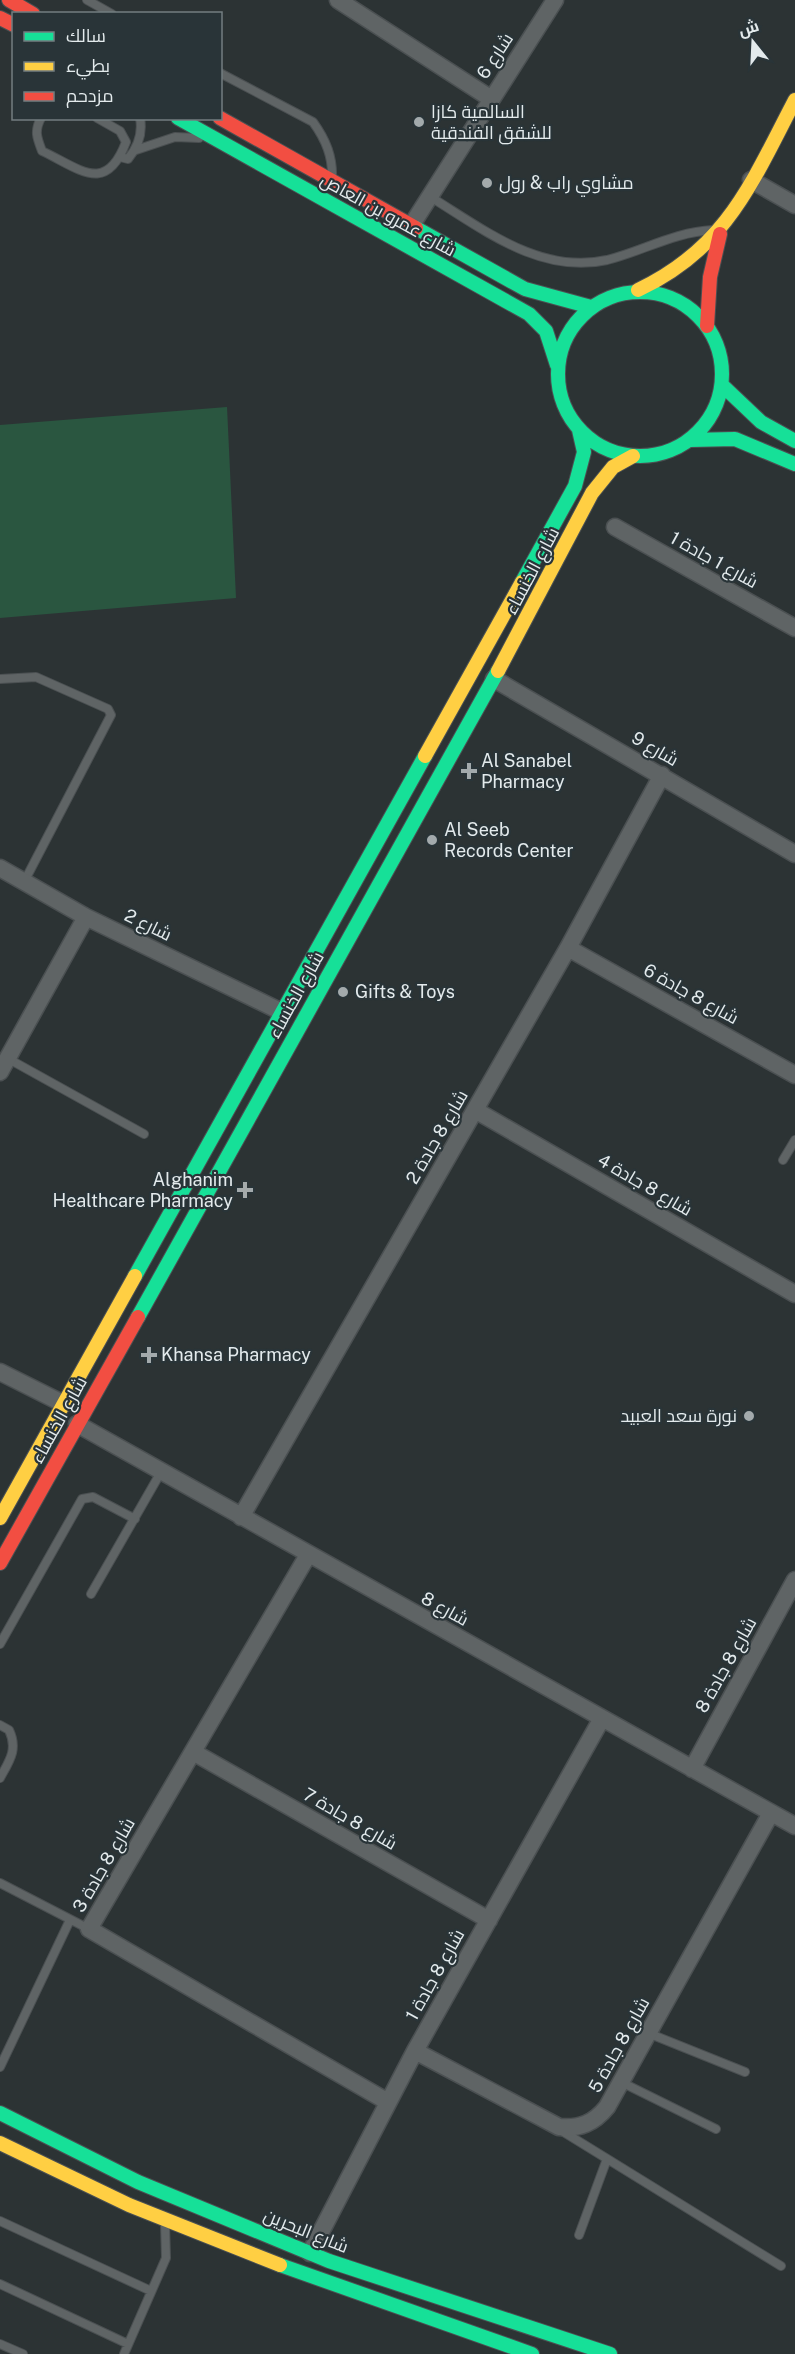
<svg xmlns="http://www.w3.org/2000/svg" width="795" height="2354" font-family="'Public Sans',Cairo,sans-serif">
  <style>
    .green { fill: #2a5640 }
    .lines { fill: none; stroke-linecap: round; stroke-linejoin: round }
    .lane-casing { stroke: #4b5052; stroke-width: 10 }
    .street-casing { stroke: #4b5052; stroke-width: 19 }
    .fast-casing { stroke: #4b5052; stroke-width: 16 }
    .slow-casing { stroke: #4b5052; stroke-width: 16 }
    .jam-casing { stroke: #4b5052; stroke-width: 16 }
    .lane { stroke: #5f6465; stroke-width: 8 }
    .street { stroke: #5f6465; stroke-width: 16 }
    .fast { stroke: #16e098; stroke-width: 14 }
    .slow { stroke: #ffcf43; stroke-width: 14 }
    .jam { stroke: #f24e42; stroke-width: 14 }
    .poi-dot { fill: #a3aaac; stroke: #293438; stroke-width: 2 }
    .labels { text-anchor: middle; stroke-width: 4.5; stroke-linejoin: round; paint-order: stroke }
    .street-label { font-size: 18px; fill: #e3eaec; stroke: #293438 }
    .poi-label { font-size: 18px; fill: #e3eaec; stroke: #293438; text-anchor: start }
  </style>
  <rect width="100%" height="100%" fill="#2c3334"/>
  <path class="green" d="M227 407 236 598 0 618V425Z"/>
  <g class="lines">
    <defs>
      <path id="lane" d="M87 0 112 14
        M220 73 313 122C326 140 333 157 332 179
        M41 118C34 131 37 138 42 151 80 169 106 195 126 142L120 131 97 118
        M136 150 175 137 199 138
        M120 157 128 159C138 147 143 134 140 118
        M429 196C483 229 540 275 607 260 643 251 674 232 713 230
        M0 679 36 677 108 709 111 715 24 882
        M7 1058 144 1134
        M783 1160 795 1140
        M91 1594 161 1472
        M0 1644 82 1499 93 1497 135 1519
        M0 1725 9 1730C18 1749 10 1760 0 1778
        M0 1883 89 1929
        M648 2033 745 2072
        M0 2067 70 1920
        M621 2082 716 2129
        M562 2131 781 2266
        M0 2221 151 2291
        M579 2235 607 2159
        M0 2284 128 2344
        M0 2344 23 2354
        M124 2354 166 2258 165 2223"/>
      <path id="street" d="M338 0 490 98
        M751 180 795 205
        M411 226 555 0
        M615 527 795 628
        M494 679 795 854
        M0 868 86 917 282 1012
        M568 948 795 1075
        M0 1072 86 917
        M475 1110 795 1294
        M0 1372 64 1404
        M77 1424 795 1826
        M241 1517 568 948 662 775
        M308 1555 89 1929 388 2102
        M193 1752 489 1920
        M692 1769 795 1580
        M415 2051 559 2127C580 2129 594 2123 607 2107L771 1813
        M310 2253 415 2051 601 1720"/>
      <path id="fast" d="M178 118 529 314 546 331 557 365
        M416 228 525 289 591 307
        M558 374a82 82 0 1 1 164 0a82 82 0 1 1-164 0Z
        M722 385 761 422 795 441
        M690 440 735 439 795 464
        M522 582 575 486 584 452 579 430
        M135 1276 425 756
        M138 1317 498 671
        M0 2113 138 2182 329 2261 610 2354
        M280 2265 532 2354"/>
      <path id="slow" d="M638 290C727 248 752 182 795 100
        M498 671 592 493 613 467 633 456
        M425 756 522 582
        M0 1518 135 1276
        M0 2143 129 2205 280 2265"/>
      <path id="jam" d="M9 0 33 14
        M0 18 14 25
        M220 118 416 228
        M707 326 710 277 720 234
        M0 1563 138 1317"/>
    </defs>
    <use href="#lane" class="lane-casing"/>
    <use href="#street" class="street-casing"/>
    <use href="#fast" class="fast-casing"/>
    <use href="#slow" class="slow-casing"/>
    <use href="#jam" class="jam-casing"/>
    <use href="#lane" class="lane"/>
    <use href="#street" class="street"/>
    <use href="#fast" class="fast"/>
    <use href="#slow" class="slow"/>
    <use href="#jam" class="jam"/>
  </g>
  <g class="poi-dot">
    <circle cx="419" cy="122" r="6"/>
    <circle cx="487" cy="183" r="6"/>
    <path d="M466 762h6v6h6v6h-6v6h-6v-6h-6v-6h6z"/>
    <circle cx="432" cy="840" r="6"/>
    <circle cx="343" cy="992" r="6"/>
    <path d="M242 1181h6v6h6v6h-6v6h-6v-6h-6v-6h6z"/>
    <path d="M146 1346h6v6h6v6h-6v6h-6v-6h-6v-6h6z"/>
    <circle cx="749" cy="1416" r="6"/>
  </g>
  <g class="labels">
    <g class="street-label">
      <text transform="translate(495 56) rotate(-57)" y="6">شارع 6</text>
      <text transform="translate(388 215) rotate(29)" y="6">شارع عمرو بن العاص</text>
      <text transform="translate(714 560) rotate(29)" y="6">شارع 1 جادة 1</text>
      <text transform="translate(532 571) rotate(-62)" y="6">شارع الخنساء</text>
      <text transform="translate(655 749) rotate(30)" y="6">شارع 9</text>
      <text transform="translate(148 925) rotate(26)" y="6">شارع 2</text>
      <text transform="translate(691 994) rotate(29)" y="6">شارع 8 جادة 6</text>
      <text transform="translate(296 995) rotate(-61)" y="6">شارع الخنساء</text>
      <text transform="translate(437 1137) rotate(-60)" y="6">شارع 8 جادة 2</text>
      <text transform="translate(645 1185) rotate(30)" y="6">شارع 8 جادة 4</text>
      <text transform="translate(59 1420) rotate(-61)" y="6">شارع الخنساء</text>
      <text transform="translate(445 1609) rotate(29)" y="6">شارع 8</text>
      <text transform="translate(726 1665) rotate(-61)" y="6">شارع 8 جادة 8</text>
      <text transform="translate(350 1819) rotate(30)" y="6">شارع 8 جادة 7</text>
      <text transform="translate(104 1865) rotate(-60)" y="6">شارع 8 جادة 3</text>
      <text transform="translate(435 1975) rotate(-61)" y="6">شارع 8 جادة 1</text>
      <text transform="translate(619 2045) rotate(-61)" y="6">شارع 8 جادة 5</text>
      <text transform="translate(306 2231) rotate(22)" y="6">شارع البحرين</text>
    </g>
    <g class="poi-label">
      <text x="431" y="118">السالمية كازا<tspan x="431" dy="21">للشقق الفندقية</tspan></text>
      <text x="499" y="189">مشاوي راب &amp; رول</text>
      <text x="481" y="767">Al Sanabel<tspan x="481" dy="21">Pharmacy</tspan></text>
      <text x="444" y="836">Al Seeb<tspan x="444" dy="21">Records Center</tspan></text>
      <text x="355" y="998">Gifts &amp; Toys</text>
      <text x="233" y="1186" text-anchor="end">Alghanim<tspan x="233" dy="21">Healthcare Pharmacy</tspan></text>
      <text x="161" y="1361">Khansa Pharmacy</text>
      <text x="737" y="1422" text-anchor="end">نورة سعد العبيد</text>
    </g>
  </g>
  <rect x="12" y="12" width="210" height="108" fill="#293438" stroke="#737d80" stroke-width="1.5"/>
  <rect x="24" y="32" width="30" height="9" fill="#16e098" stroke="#737d80" stroke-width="1.5"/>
  <text x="66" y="42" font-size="18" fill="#e3eaec">سالك</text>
  <rect x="24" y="62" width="30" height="9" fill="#ffcf43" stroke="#737d80" stroke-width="1.5"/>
  <text x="66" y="72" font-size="18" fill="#e3eaec">بطيء</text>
  <rect x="24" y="92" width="30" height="9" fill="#f24e42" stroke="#737d80" stroke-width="1.5"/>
  <text x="66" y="102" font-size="18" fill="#e3eaec">مزدحم</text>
  <g transform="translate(753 42) rotate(342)" stroke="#293438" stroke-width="4.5" paint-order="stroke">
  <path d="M0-4.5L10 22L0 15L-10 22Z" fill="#e3eaec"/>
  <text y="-9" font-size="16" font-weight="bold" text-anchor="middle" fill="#e3eaec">ش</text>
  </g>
</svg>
